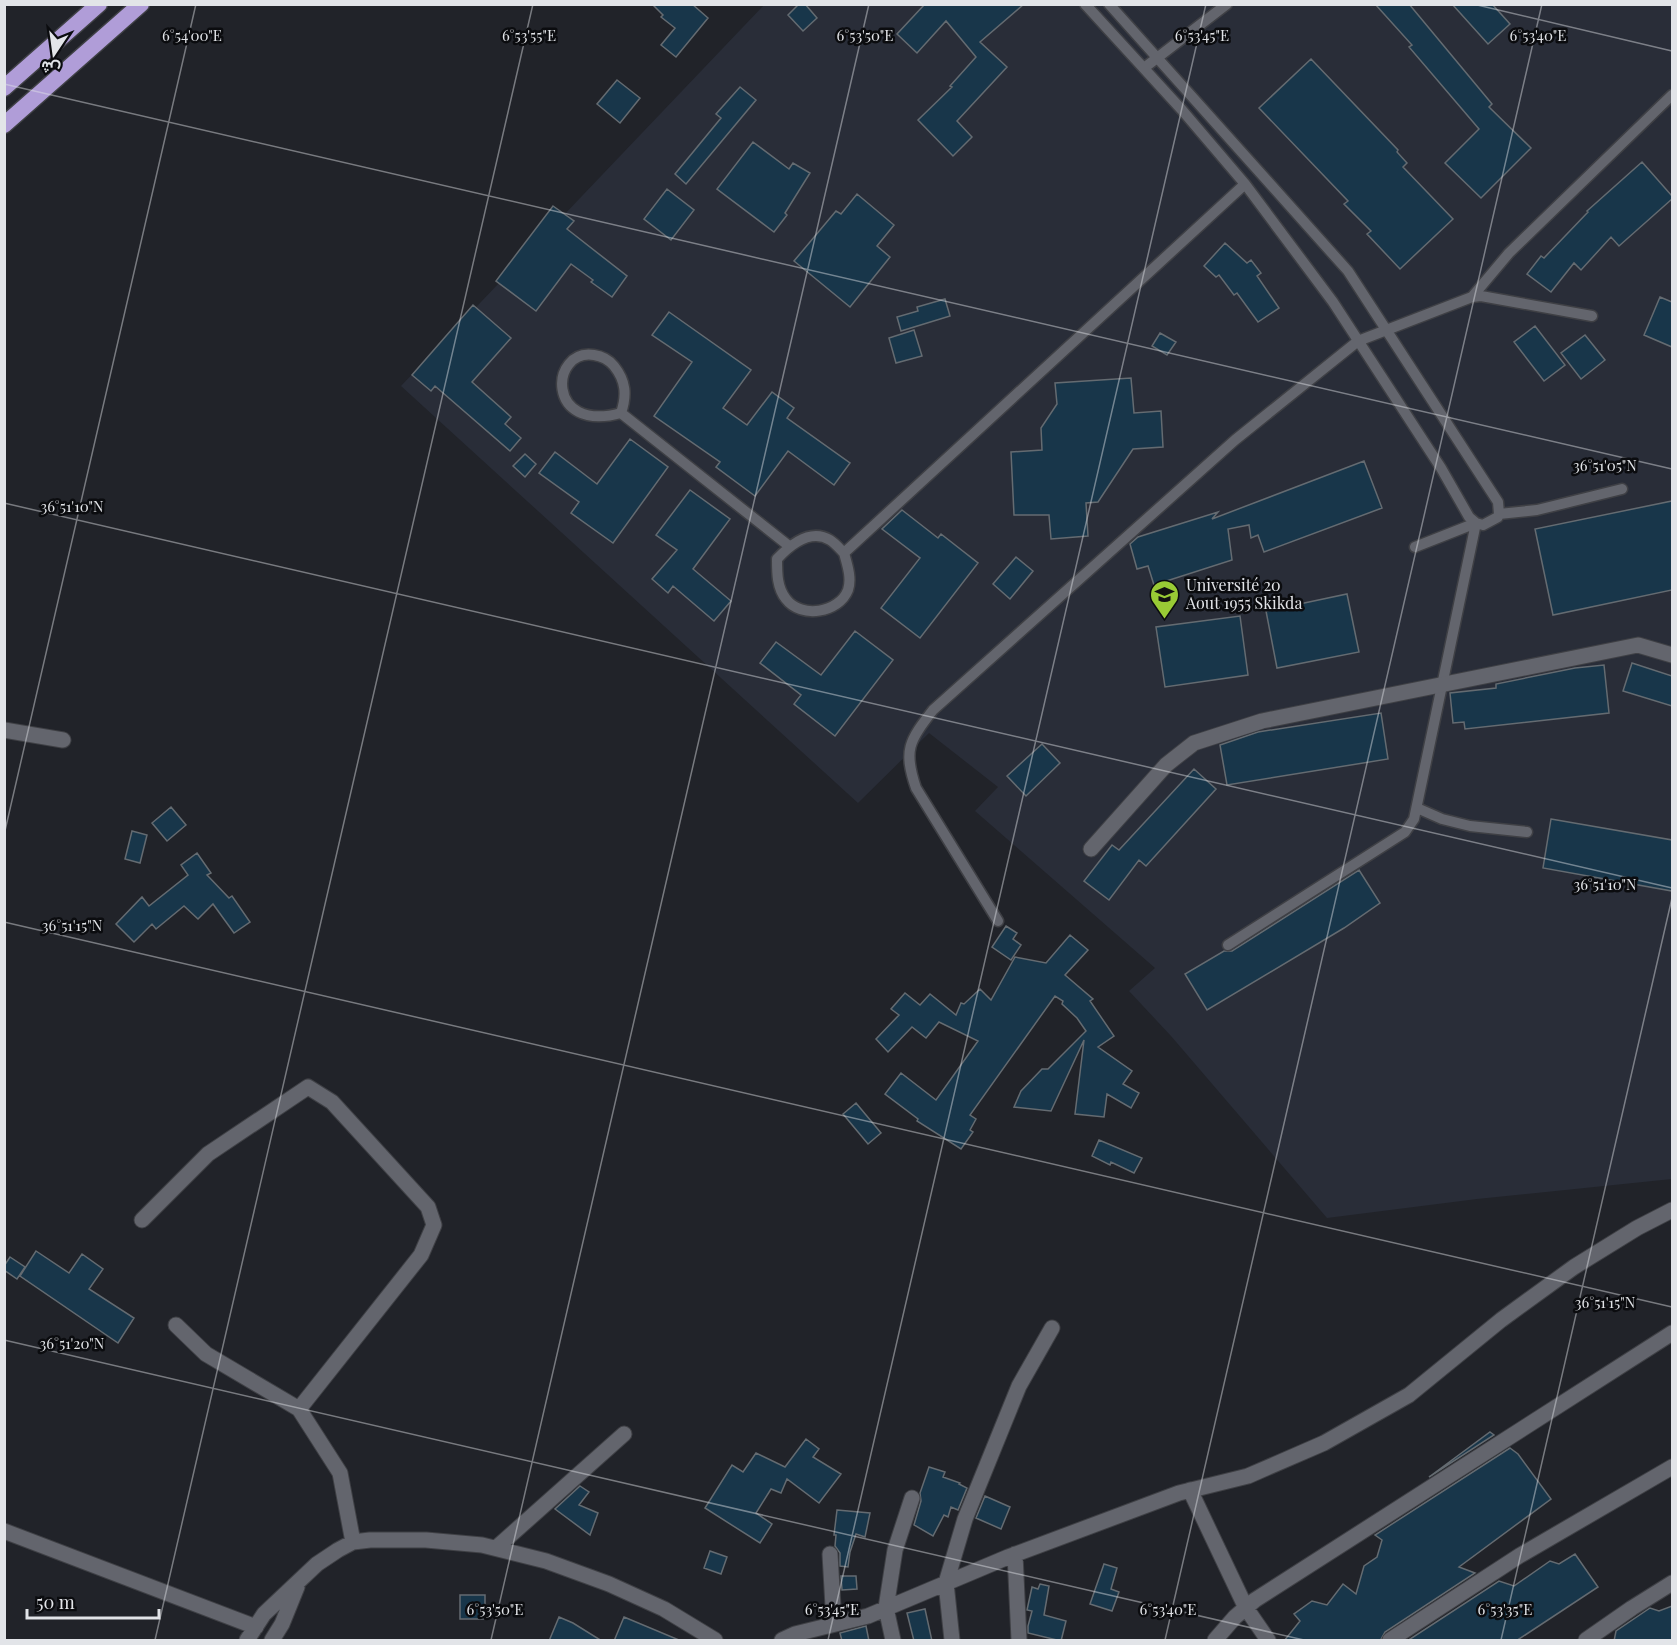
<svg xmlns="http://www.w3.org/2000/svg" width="1677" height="1645" font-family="'Playfair Display',Vazirmatn,serif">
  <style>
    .built { fill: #292d38 }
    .building { fill: #18364a; stroke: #646b71; stroke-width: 1.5 }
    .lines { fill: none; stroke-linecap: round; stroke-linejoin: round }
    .service-casing { stroke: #3f4045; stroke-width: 13 }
    .minor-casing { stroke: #3f4045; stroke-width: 17 }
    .trunk-casing { stroke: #3f4045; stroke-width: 19 }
    .service { stroke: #63656d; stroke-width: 10 }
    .minor { stroke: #63656d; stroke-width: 15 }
    .trunk { stroke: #b09dd8; stroke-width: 16 }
    .ticks { fill: none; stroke: #e2e4e8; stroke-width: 1.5; stroke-opacity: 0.45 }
    .labels { text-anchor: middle; stroke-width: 5; stroke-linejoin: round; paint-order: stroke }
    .poi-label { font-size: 16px; fill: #e2e4e8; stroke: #0b0c0f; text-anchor: start }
    .ticks-label { font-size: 15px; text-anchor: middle; fill: #e2e4e8; stroke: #0b0c0f; stroke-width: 5; stroke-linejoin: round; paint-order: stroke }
  </style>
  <rect width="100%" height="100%" fill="#212329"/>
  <path class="built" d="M764 5H1672V1179L1477 1199 1327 1218 1171 1036 1129 991 1155 968 975 811 998 787 929 733 858 803 401 386Z"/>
  <path class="building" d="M652 4H692L708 18 676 57 661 45 675 28 661 17 663 15Z
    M799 4H805L817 18 803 31 788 15Z
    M925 4H1024L980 42 1007 67 957 121 972 137 953 156 918 120 952 87 950 86 976 57 946 21 917 53 897 34Z
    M1375 4H1409L1492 104 1489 107 1531 148 1481 198 1445 163 1479 129 1409 47 1412 45Z
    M1452 4H1492L1510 24 1488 44Z
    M1311 59 1398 150 1397 152 1407 163 1403 167 1453 219 1400 269 1367 234 1371 231 1344 204 1348 201 1259 108Z
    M617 80 640 98 620 123 597 104Z
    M740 87 756 100 686 184 675 174 721 118 716 114Z
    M753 142 789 169 793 163 810 173 785 213 787 215 774 232 717 189Z
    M1642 162 1672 196V199L1619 246 1611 237 1581 270 1574 263 1551 292 1527 274 1541 256 1544 258 1588 212 1587 211Z
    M667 189 694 210 671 240 644 219Z
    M857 194 894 225 877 246 890 257 850 307 794 261 836 211 841 214Z
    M553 206 574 221 567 229 627 276 612 297 591 282 593 280 571 264 536 311 496 281Z
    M1225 243 1247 263 1251 260 1261 273 1257 276 1279 308 1258 322 1237 293 1234 295 1219 275 1216 277 1204 266Z
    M1660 297 1672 302V347L1644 335Z
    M945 299 950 316 901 331 897 317 918 311 917 307Z
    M473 305 511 338 472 382 511 417 505 424 521 438 510 451 435 386 431 391 412 375Z
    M669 312 751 370 723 408 747 425 772 392 794 408 787 418 850 463 834 485 788 451 755 496 716 467 720 462 654 416 692 362 652 335Z
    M1535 326 1565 365 1544 381 1514 342Z
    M914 330 922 356 896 363 889 338Z
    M1160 333 1176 342 1167 355 1152 346Z
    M1585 335 1605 360 1581 379 1561 353Z
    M1131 378 1134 413 1161 411 1163 447 1133 449 1098 502 1086 503 1088 536 1051 539 1049 515H1014L1011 452 1042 450 1041 428 1057 404 1055 383Z
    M630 439 668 467 613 543 571 513 579 502 539 473 555 452 597 484Z
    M525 454 536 464 525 477 513 466Z
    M1364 461 1382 508 1264 552 1258 535 1251 538 1249 525 1228 529 1232 560 1154 585 1148 566 1137 569 1130 544 1138 537 1218 512 1212 519Z
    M690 490 730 519 693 569 731 601 714 621 673 586 668 593 652 579 677 550 656 535Z
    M1672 501V590L1553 615 1535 529Z
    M902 510 938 538 941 534 978 563 920 638 881 608 920 558 882 529Z
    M1016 557 1033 571 1010 599 993 584Z
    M1347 594 1359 652 1277 668 1266 611Z
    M1240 616 1248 675 1165 687 1156 627Z
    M855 631 893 660 835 736 794 704 801 695 760 663 776 642 821 675Z
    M1632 663 1672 676V706L1623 691Z
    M1604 665 1609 713 1465 729 1464 722 1453 723 1450 693 1496 688V684L1575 668Z
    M1381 713 1388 759 1227 785 1220 745 1258 732Z
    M1042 744 1060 763 1026 796 1007 776Z
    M1194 769 1216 789 1146 866 1139 860 1109 900 1084 881 1112 845 1119 850Z
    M171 807 186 825 167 841 152 823Z
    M1551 819 1672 840V891L1543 868Z
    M132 831 147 835 140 863 125 859Z
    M197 853 211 873 207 875 229 898 232 896 250 922 234 933 213 904 198 919 184 906 156 929 152 924 134 942 116 924 142 897 149 906 188 875 181 865Z
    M1359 870 1380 903 1344 928 1207 1010 1185 974 1224 951H1232Z
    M1006 926 1017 933 1013 939 1021 945 1011 960 992 947Z
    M1070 935 1088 950 1065 975 1093 999 1090 1001 1114 1036 1098 1047 1132 1071 1123 1084 1139 1093 1131 1108 1107 1094 1104 1117 1075 1114 1084 1040 1051 1111 1014 1107 1021 1091 1042 1069H1048L1086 1031 1077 1018 1062 1004 1063 1001 1055 996 970 1115 976 1119 970 1130 973 1132 961 1149 917 1121 918 1119 885 1094 901 1073 936 1100 978 1041 939 1022 926 1038 912 1027 888 1052 876 1039 899 1015 891 1009 905 993 920 1005 930 994 956 1015 961 1003 964 1004 980 989 991 1000 1015 957 1046 963Z
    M856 1103 881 1133 868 1144 843 1114Z
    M1099 1140 1142 1158 1134 1173 1111 1162 1110 1165 1092 1156Z
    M36 1251 69 1273 82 1254 103 1269 89 1289 134 1318 118 1343 20 1276Z
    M10 1257 25 1267 17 1279 4 1270V1266Z
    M1490 1432 1494 1435 1429 1477Z
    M806 1439 819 1449 813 1457 841 1474 819 1503 787 1479 781 1493 771 1489 756 1513 772 1524 760 1543 705 1508 732 1465 743 1472 756 1453 785 1467Z
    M1510 1448 1518 1454 1551 1499 1459 1567 1475 1573 1385 1632 1380 1641H1284L1300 1621 1294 1614 1312 1601 1327 1605 1343 1584 1356 1594 1364 1566 1377 1557 1382 1540 1375 1535Z
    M929 1467 945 1472 943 1477 960 1483 959 1484 967 1488 958 1510 951 1507 948 1517 944 1515 933 1536 914 1525 921 1501 920 1493Z
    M580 1486 589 1492 579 1505 598 1513 590 1535 555 1509Z
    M985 1496 1010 1507 1001 1529 976 1518Z
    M837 1510 870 1513 865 1537 856 1534 850 1552 848 1567 840 1566V1553L835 1546 836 1535H834Z
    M710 1551 727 1557 721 1574 704 1568Z
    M1575 1554 1598 1587 1516 1641H1407L1499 1581 1514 1586 1550 1561 1559 1564Z
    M1104 1564 1117 1568 1111 1589 1119 1592 1112 1611 1090 1604Z
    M841 1576H856L857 1589 842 1590Z
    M1040 1584 1049 1586 1044 1615 1066 1621 1061 1641 1028 1633V1626L1032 1611 1027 1610 1032 1587 1038 1589Z
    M460 1595H485V1619H460Z
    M1672 1606V1641H1614L1616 1631 1650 1608 1659 1611Z
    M925 1609 932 1641H914L907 1613Z
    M559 1617 573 1623 602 1641H549Z
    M624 1617 679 1640V1641H614Z
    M866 1626 869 1641H842L840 1633Z"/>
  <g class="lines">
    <defs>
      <path id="service" d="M1085 4 1182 110 1245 184 1333 302 1441 468 1469 517 1476 523
        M1109 4 1348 271 1498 502 1499 514
        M1144 68 1227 4
        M1472 297 1509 253 1672 95
        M621 413C627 395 626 381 614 366 609 360 601 356 594 355 550 348 545 434 621 413L789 546
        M1415 547 1476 523 1483 525 1498 517 1499 514 1537 510 1622 489
        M844 553C840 549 835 543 830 540 810 528 790 545 777 559 777 573 777 588 786 599 801 619 839 613 848 590 852 578 847 564 844 553L1245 184
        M1417 808 1442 819 1470 826 1527 832
        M998 921 916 788C903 750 909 741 933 710L1235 440 1358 341 1472 297 1481 296 1592 316
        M1228 945 1405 832 1414 819 1476 523"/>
      <path id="minor" d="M4 730 63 740
        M1091 849 1166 765 1194 743 1262 721 1638 645 1672 655
        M142 1220 208 1154 308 1087 332 1102 428 1207 434 1225 421 1255 299 1409
        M176 1325 206 1354 299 1409 340 1473 353 1542
        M1190 1490 1246 1608 1268 1640
        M4 1531 256 1627
        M496 1548 624 1434
        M830 1554 834 1624
        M1015 1554 1019 1640
        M247 1640 264 1614 317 1564 338 1550 353 1542 370 1540H426L482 1545 546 1561 609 1584 664 1609 715 1640
        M272 1640 282 1624 297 1587
        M782 1640 795 1634 868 1616 1008 1557 1179 1493 1248 1476 1324 1443 1409 1395 1501 1320 1574 1267 1637 1228 1672 1210
        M893 1640 886 1608 895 1550 912 1498
        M952 1640 946 1583 965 1519 1019 1386 1052 1328
        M1215 1640 1235 1617 1255 1600 1672 1333
        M1390 1640 1519 1556 1672 1467
        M1586 1640 1632 1608 1672 1583"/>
      <path id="trunk" d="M4 88 99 4
        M4 125 141 4"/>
    </defs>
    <use href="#service" class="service-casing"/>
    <use href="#minor" class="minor-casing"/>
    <use href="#trunk" class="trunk-casing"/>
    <use href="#service" class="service"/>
    <use href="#minor" class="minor"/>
    <use href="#trunk" class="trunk"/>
  </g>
  <path class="ticks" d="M1473 4 1672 51M4 84 1672 469M4 503 1672 888M4 835 196 4M4 922 1672 1307M4 1340 1304 1640M155 1640 533 4M491 1640 869 4M828 1640 1206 4M1165 1640 1542 4M1501 1640 1672 898"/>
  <defs>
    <symbol id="university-pin" viewBox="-11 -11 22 30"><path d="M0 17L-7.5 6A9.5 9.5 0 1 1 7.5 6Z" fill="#99cb35" stroke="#0b0c0f"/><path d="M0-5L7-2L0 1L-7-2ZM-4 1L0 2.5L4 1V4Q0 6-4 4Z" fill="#111"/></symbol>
  </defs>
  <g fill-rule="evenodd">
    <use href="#university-pin" x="1148" y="578" width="33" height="45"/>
  </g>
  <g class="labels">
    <g class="poi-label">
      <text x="1186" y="591">Université 20<tspan x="1186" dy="18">Aout 1955 Skikda</tspan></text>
    </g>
  </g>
  <g class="ticks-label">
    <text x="192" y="41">6°54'00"E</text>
    <text x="529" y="41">6°53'55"E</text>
    <text x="865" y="41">6°53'50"E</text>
    <text x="1202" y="41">6°53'45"E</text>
    <text x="1538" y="41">6°53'40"E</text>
    <text x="1605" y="471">36°51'05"N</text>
    <text x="72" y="512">36°51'10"N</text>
    <text x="1605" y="890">36°51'10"N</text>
    <text x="72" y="931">36°51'15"N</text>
    <text x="1605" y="1308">36°51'15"N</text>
    <text x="72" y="1349">36°51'20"N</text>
    <text x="495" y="1615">6°53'50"E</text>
    <text x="832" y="1615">6°53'45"E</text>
    <text x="1168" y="1615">6°53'40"E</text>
    <text x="1505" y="1615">6°53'35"E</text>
  </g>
  <rect width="1677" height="1645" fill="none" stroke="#e2e4e8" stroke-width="12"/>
  <g transform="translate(54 54) rotate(193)" stroke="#0b0c0f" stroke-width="4.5" paint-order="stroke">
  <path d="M0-4.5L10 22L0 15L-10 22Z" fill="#e2e4e8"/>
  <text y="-9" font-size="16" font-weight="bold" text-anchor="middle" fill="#e2e4e8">ش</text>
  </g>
  <path d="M27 1609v9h132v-9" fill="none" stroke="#e2e4e8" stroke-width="3"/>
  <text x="36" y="1609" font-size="18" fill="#e2e4e8" stroke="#0b0c0f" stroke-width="4.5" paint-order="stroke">50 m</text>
</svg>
